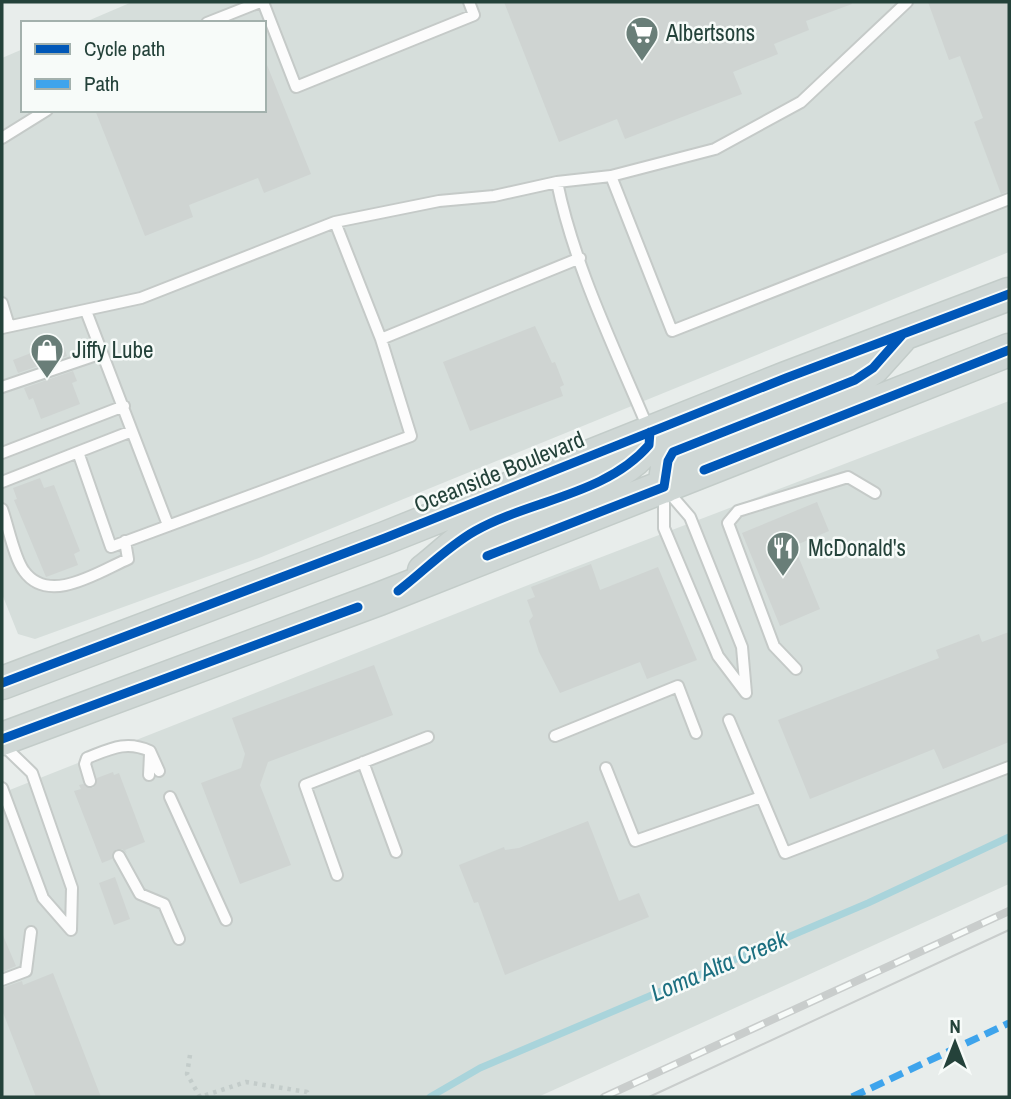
<svg xmlns="http://www.w3.org/2000/svg" width="1011" height="1099" font-family="'Archivo Narrow',sans-serif">
  <style>
    .built { fill: #d6dedb }
    .lines { fill: none; stroke-linecap: round; stroke-linejoin: round }
    .stream { stroke: #a9d4db; stroke-width: 7 }
    .building { fill: #cfd4d2 }
    .service-casing { stroke: #c5cac8; stroke-width: 14 }
    .primary-casing { stroke: #c3ccc9; stroke-width: 35 }
    .path { stroke: #c3ccca; stroke-width: 4.5; stroke-dasharray: 3.5 5; stroke-linecap: butt }
    .service { stroke: #fcfcfc; stroke-width: 10 }
    .primary { stroke: #cfd7d5; stroke-width: 32 }
    .tram { stroke: #c9cdcc; stroke-width: 2 }
    .rail-casing { stroke: #c9cdcc; stroke-width: 8 }
    .rail { stroke: #f7fbf9; stroke-width: 5; stroke-dasharray: 16; stroke-linecap: butt }
    .quiet { stroke: #3ea4ec; stroke-width: 7; stroke-dasharray: 14 7; stroke-linecap: butt }
    .cycleway-casing { stroke: #f7fbf9; stroke-width: 13 }
    .cycleway { stroke: #0057b8; stroke-width: 9 }
    .labels { text-anchor: middle; stroke-width: 5; stroke-linejoin: round; paint-order: stroke }
    .poi-label { font-size: 23px; fill: #24423a; stroke: #f7fbf9; text-anchor: start }
    .street-label { font-size: 23px; fill: #24423a; stroke: #f7fbf9 }
    .water-label { font-size: 24px; font-style: italic; fill: #1c6f80; stroke: #f7fbf9 }
  </style>
  <rect width="100%" height="100%" fill="#e8edeb"/>
  <path class="built" d="M132 2H1009V252L259 558 35 639 18 634 2 594V58L23 49V110H264V23H83Z
    M1009 401V884L538 1097H2V793L531 584Z"/>
  <g class="lines">
    <path class="stream" d="M430 1097 480 1068 868 903 1009 837"/>
  </g>
  <path class="building" d="M504 2H851L852 4 806 21 809 30 774 44 778 54 733 72 742 94 625 139 617 119 559 142Z
    M928 2H1009V191L1001 194 974 122 983 118 960 56 949 60Z
    M265 60 311 174 264 193 258 178 189 205 193 217 145 236 95 110H264Z
    M535 326 552 363 555 362 564 385 560 387 563 396 470 431 443 362Z
    M62 341 67 356 18 373 13 360Z
    M73 371 77 381 72 383 80 404 41 419 33 398 29 400 24 388Z
    M40 478 44 488 54 485 80 551 74 554 78 565 46 577 14 500 17 499 13 488Z
    M817 502 829 531 794 546 820 609 780 626 742 533Z
    M591 564 600 590 658 567 697 660 647 679 640 662 560 693 539 652 529 621 533 616 527 600 535 597 531 587Z
    M1009 632V742L943 769 934 749 810 799 778 720 939 658 936 650 979 634 982 642Z
    M374 665 393 715 268 762 260 785 291 865 240 884 201 783 241 768 245 754 232 718Z
    M113 772 114 775 119 773 145 842 125 850 127 853 122 849H116L112 859 102 863 74 791 81 789 79 785 83 784 93 788 97 778Z
    M588 821 619 901 639 893 649 917 505 975 478 902 474 903 459 865 504 847 505 850 519 848Z
    M115 877 130 919 114 925 99 883Z
    M2 933 16 966 2 972Z
    M53 973 101 1097H36L2 1010V988L22 981 23 985Z"/>
  <g class="lines">
    <defs>
      <path id="service" d="M263 2 296 87 474 15 469 2
        M207 23 260 2
        M2 138 47 110
        M611 176 672 331 1009 199
        M557 182C574 266 615 349 648 428
        M335 222 381 339
        M2 303 9 326
        M86 311 132 431 78 452 111 547 411 436 381 339 580 258
        M2 328 141 298 335 222 439 201 494 196 557 182 611 176 715 149 801 102 907 2
        M2 387 102 353
        M132 431 168 525
        M2 453 124 406
        M2 482 78 452
        M665 488 690 517 742 647 746 693
        M664 489V528L718 656 746 693
        M2 509C8 525 14 558 24 571 49 606 100 571 128 559L125 541
        M796 669 774 646 728 523 738 511 848 477 875 493
        M729 720 785 853 1009 767
        M555 736 678 686 696 733
        M2 744 32 773 72 888 71 930
        M363 762 396 852
        M606 768 635 841 761 797
        M149 775 150 754
        M90 781 85 764 87 758C110 749 126 740 150 751L159 771
        M2 788 43 898 71 930
        M170 797 226 920
        M119 856 140 894 164 904 179 939
        M337 875 305 785 428 737
        M2 980 26 971 31 932"/>
      <path id="primary" d="M664 487 668 461 673 452 855 380 873 368 900 338
        M424 571C441 558 457 541 475 531 511 511 646 480 650 435
        M2 683 385 538 786 378 1009 294
        M2 739 379 599 1009 350"/>
    </defs>
    <use href="#service" class="service-casing"/>
    <use href="#primary" class="primary-casing"/>
    <path class="path" d="M190 1055 187 1074 200 1097 246 1082 307 1092 309 1097"/>
    <use href="#service" class="service"/>
    <use href="#primary" class="primary"/>
    <path class="tram" d="M649 1097 1009 930"/>
    <defs>
      <path id="rail" d="M604 1097 1009 911"/>
    </defs>
    <use href="#rail" class="rail-casing"/>
    <use href="#rail" class="rail"/>
    <path class="quiet" d="M852 1097 1009 1023"/>
    <defs>
      <path id="cycleway" d="M704 470 1009 350
        M487 556 664 487 668 461 673 452 855 380 873 368 903 334
        M398 591C423 572 448 546 475 531 530 500 606 495 649 445L650 432
        M2 683 385 538 786 378 1009 294
        M2 739 358 607"/>
    </defs>
    <use href="#cycleway" class="cycleway-casing"/>
    <use href="#cycleway" class="cycleway"/>
  </g>
  <defs>
    <symbol id="supermarket-pin" viewBox="-11 -11 22 30"><path d="M0 17L-7.5 6A9.5 9.5 0 1 1 7.5 6Z" fill="#697e78" stroke="#f7fbf9"/><path d="M-6-5.5h2.5l.6 2H6L4.5 2H-2.5L-4.4-4H-6ZM-1.5 3.2a1.3 1.3 0 1 0 .1 0ZM3 3.2a1.3 1.3 0 1 0 .1 0Z" fill="#fff"/></symbol>
    <symbol id="shop-pin" viewBox="-11 -11 22 30"><path d="M0 17L-7.5 6A9.5 9.5 0 1 1 7.5 6Z" fill="#697e78" stroke="#f7fbf9"/><path d="M-5-2.5h2.3a2.7 3.5 0 0 1 5.4 0H5L5.5 6h-11ZM-1.5-2.5h3a1.5 2.3 0 0 0-3 0Z" fill="#fff"/></symbol>
    <symbol id="restaurant-pin" viewBox="-11 -11 22 30"><path d="M0 17L-7.5 6A9.5 9.5 0 1 1 7.5 6Z" fill="#697e78" stroke="#f7fbf9"/><path d="M-5-6h1v4h1v-4h1v4h1v-4h1v5L-1.5 .5V6h-2V.5L-5-1ZM5-6V6H3V1.5H1.5Q1.5-4 5-6Z" fill="#fff"/></symbol>
  </defs>
  <g fill-rule="evenodd">
    <use href="#supermarket-pin" x="623" y="14" width="38" height="52"/>
    <use href="#shop-pin" x="28" y="331" width="38" height="52"/>
    <use href="#restaurant-pin" x="764" y="529" width="38" height="52"/>
  </g>
  <g class="labels">
    <g class="poi-label">
      <text x="666" y="41">Albertsons</text>
      <text x="72" y="358">Jiffy Lube</text>
      <text x="808" y="556">McDonald's</text>
    </g>
    <g class="street-label">
      <text transform="translate(499 472) rotate(-22)" y="8">Oceanside Boulevard</text>
    </g>
    <g class="water-label">
      <text transform="translate(719 966) rotate(-23)" y="8">Loma Alta Creek</text>
    </g>
  </g>
  <rect width="1011" height="1099" fill="none" stroke="#24423a" stroke-width="7"/>
  <rect x="21" y="21" width="245" height="91" fill="#f7fbf9" stroke="#a3b1ad" stroke-width="2"/>
  <rect x="35" y="44" width="35" height="10" fill="#0057b8" stroke="#a3b1ad" stroke-width="2"/>
  <text x="84" y="56" font-size="21" fill="#24423a">Cycle path</text>
  <rect x="35" y="79" width="35" height="10" fill="#3ea4ec" stroke="#a3b1ad" stroke-width="2"/>
  <text x="84" y="91" font-size="21" fill="#24423a">Path</text>
  <g transform="translate(955 1043)" stroke="#f7fbf9" stroke-width="5" paint-order="stroke">
  <path d="M0-5L12 26L0 18L-12 26Z" fill="#24423a"/>
  <text y="-10" font-size="19" font-weight="bold" text-anchor="middle" fill="#24423a">N</text>
  </g>
</svg>
